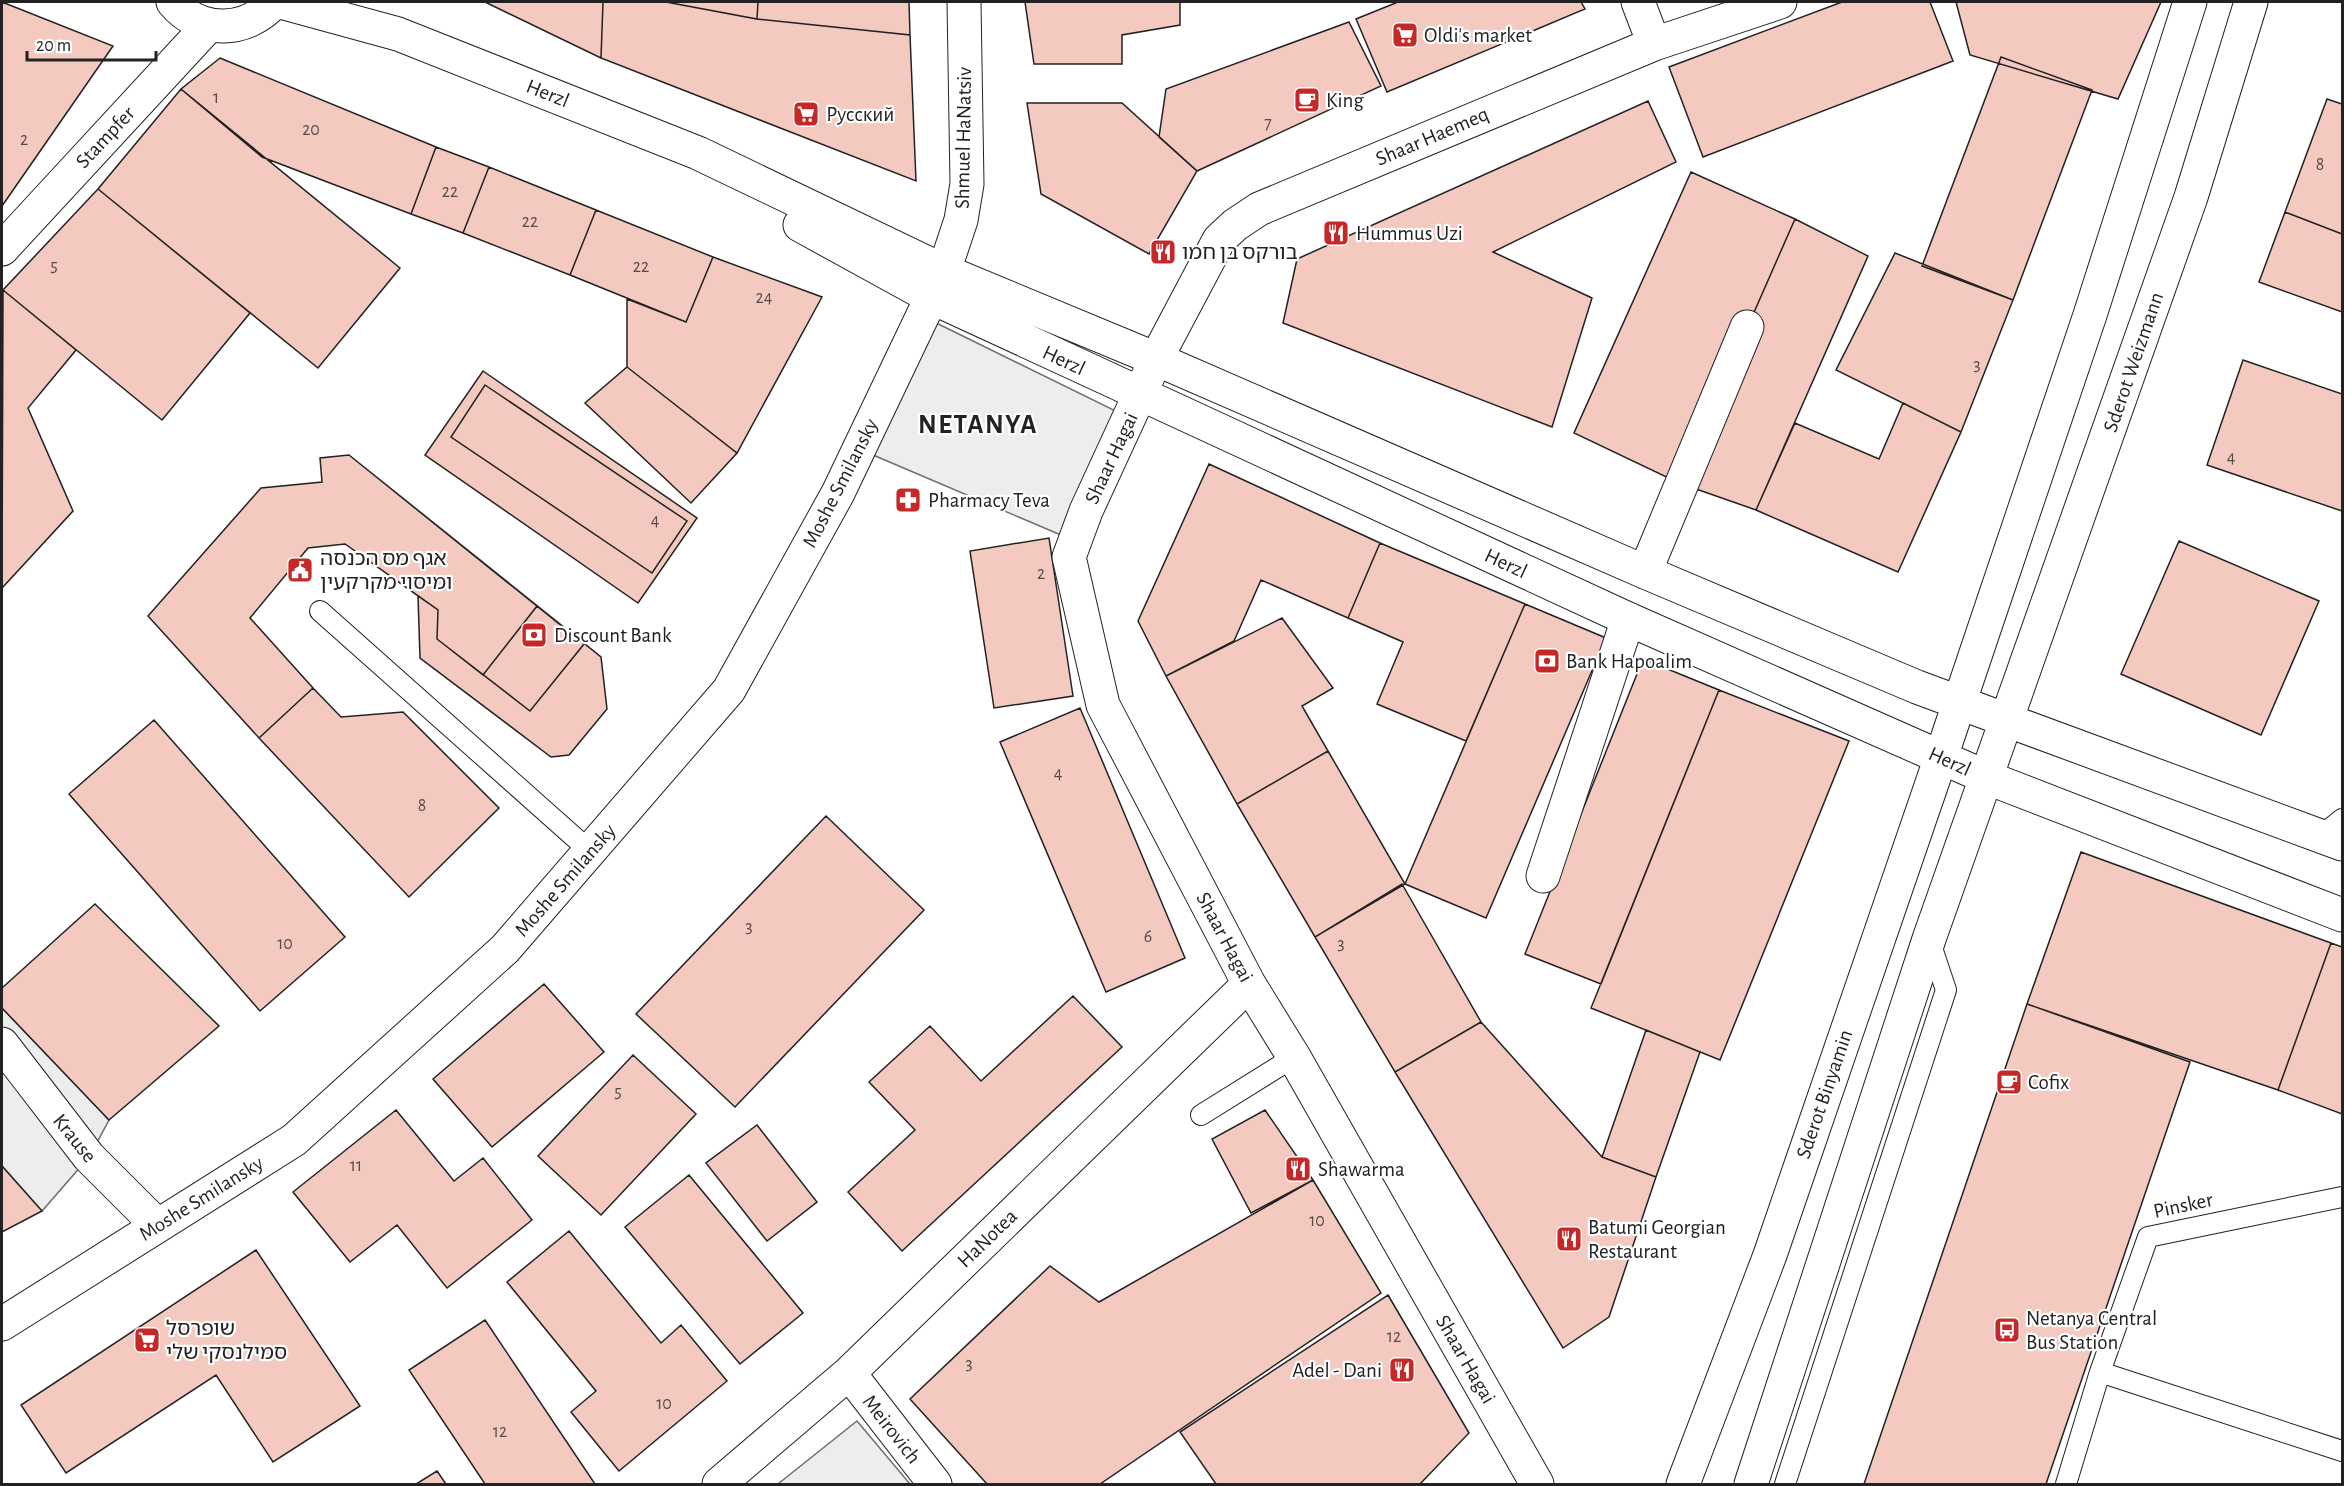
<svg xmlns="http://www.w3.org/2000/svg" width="2344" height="1486" font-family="'Alegreya Sans','Noto Sans Hebrew',sans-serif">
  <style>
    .parking { fill: #ededed; stroke: #6f6f6f; stroke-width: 1.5 }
    .building { fill: #f3c9c0; stroke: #222; stroke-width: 1.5 }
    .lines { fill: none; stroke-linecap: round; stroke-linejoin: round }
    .lane-casing { stroke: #222; stroke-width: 22 }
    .street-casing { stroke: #222; stroke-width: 35 }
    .secondary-casing { stroke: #222; stroke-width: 35 }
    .lane { stroke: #fff; stroke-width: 20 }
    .street { stroke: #fff; stroke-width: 33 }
    .secondary { stroke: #fff; stroke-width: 33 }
    .labels { text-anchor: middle; stroke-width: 4.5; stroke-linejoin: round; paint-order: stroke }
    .number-label { font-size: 18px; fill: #564c4a }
    .poi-label { font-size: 21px; fill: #222; stroke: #fff; text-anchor: start }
    .street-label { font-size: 21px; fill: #222; stroke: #fff }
    .district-label { font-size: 27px; font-weight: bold; letter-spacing: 1.5px; fill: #222; stroke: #fff }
  </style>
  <rect width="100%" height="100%" fill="#fff"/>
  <path class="parking" d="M922 316 1130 418 1075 541 859 449Z
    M2 1008 109 1120 89 1157 42 1211 2 1166Z
    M857 1421 910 1484H778Z"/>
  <path class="building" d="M2 2 113 46 2 206Z
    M485 2H603L601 58Z
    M603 2H666L757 19 910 35 916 181 601 58Z
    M666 2H758L757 19Z
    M758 2H909L910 35 757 19Z
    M1025 2H1180V25L1122 35V64H1034Z
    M1398 2H1581L1585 9 1387 92 1356 19Z
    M1842 2H1930L1953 61 1703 157 1669 67Z
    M1956 2H2161L2118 99 1970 55Z
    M1349 22 1381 86 1197 171 1159 137 1166 89Z
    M2001 57 2092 90 2013 300 1922 266Z
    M220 58 436 147 411 214 262 157 181 89Z
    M181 89 400 268 318 368 98 189Z
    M2327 99 2342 104V234L2285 212Z
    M1648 101 1676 162 1493 252 1592 298 1552 427 1283 323 1297 259Z
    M1027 103H1122L1197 171 1149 254 1041 194Z
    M436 147 489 167 463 233 411 214Z
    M489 167 596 210 570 275 463 233Z
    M1691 172 1795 219 1679 483 1574 433Z
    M98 189 250 313 162 420 3 290Z
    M596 210 713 257 686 322 570 275Z
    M2285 212 2342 234V312L2259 282Z
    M1795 219 1868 256 1756 510 1679 483Z
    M1895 253 2013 300 1961 432 1836 370Z
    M713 257 822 297 737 453 627 367V299L686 322Z
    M3 290 76 350 28 408 73 511 2 588Z
    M2243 360 2342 394V511L2207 465Z
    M627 367 737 453 691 503 585 403Z
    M483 371 697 518 638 603 425 455Z
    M485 385 687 521 652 573 451 437Z
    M1903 403 1961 432 1898 572 1756 510 1795 423 1879 459Z
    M349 455 537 606 483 675 437 639 438 610 418 596 345 544 308 548 250 618 313 688 259 738 148 616 261 488 322 482 320 458Z
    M349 455 584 644 530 711 437 639 438 610 345 544 308 548 250 618 313 688 259 738 148 616 261 488 322 482 320 458Z
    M349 455 601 657 607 709 569 755 551 757 420 658 418 596 345 544 308 548 250 618 313 688 259 738 148 616 261 488 322 482 320 458Z
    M1209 464 1380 543 1348 618 1261 580 1234 641 1166 676 1138 621Z
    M1049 538 1073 696 994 708 970 551Z
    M2179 541 2319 601 2261 735 2121 674Z
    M1380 543 1525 604 1466 741 1377 704 1403 642 1348 618Z
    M1525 604 1606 638 1486 918 1405 884Z
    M1282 618 1333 688 1302 706 1328 751 1237 804 1166 676Z
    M1643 659 1719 690 1601 984 1525 954Z
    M313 688 341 717 403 712 499 808 409 897 259 738Z
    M1719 690 1849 741 1720 1060 1591 1008Z
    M1080 708 1185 958 1106 992 1000 742Z
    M154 720 345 937 260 1011 69 794Z
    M1328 751 1405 884 1315 937 1237 804Z
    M826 816 924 910 735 1107 636 1014Z
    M2081 852 2331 943 2278 1090 2027 1004Z
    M1402 884 1481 1022 1395 1072 1315 937Z
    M95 904 219 1026 109 1120 2 1008V988Z
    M2331 943 2342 947V1114L2278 1090Z
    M544 984 604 1052 492 1147 433 1079Z
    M1073 996 1122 1047 902 1251 848 1192 915 1130 869 1082 930 1026 981 1081Z
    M2027 1004 2190 1062 2046 1484H1864Z
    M1481 1022 1602 1157 1656 1177 1609 1317 1563 1348 1395 1072Z
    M1646 1030 1700 1052 1656 1177 1602 1157Z
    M633 1055 696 1114 601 1215 538 1156Z
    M396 1110 454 1181 483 1158 532 1220 447 1288 397 1225 350 1262 293 1192Z
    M1265 1110 1313 1180 1251 1213 1212 1139Z
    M757 1125 817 1202 767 1241 706 1163Z
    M2 1166 42 1211 2 1232Z
    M689 1175 803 1313 740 1364 625 1227Z
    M1313 1180 1381 1293 1100 1484H987L910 1399 1050 1266 1099 1302Z
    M569 1231 661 1343 681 1325 727 1381 619 1471 571 1412 596 1391 507 1282Z
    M256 1250 360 1406 273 1462 216 1375 66 1473 21 1405Z
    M1388 1295 1469 1433 1420 1484H1216L1180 1432Z
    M485 1320 595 1484H485L409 1370Z
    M437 1471 446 1484H416Z"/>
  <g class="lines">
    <defs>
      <path id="lane" d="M320 611 591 852
        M2321 836 2342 819
        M1201 1115 1294 1057
        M2100 1372 2342 1451
        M1785 1484 1946 990 1930 942
        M2066 1484 2100 1372 2148 1237 2342 1197"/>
      <path id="street" d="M173 2C200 35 247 33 274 2
        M281 2 398 34 698 153 944 271 961 220 967 184 964 2
        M1638 2 1654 44
        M800 225 931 297
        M2 249 209 25
        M1645 572 1747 327
        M1543 876 1628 619
        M2 1044 89 1157 157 1225
        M849 1373 935 1484
        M719 1484 849 1373 1249 984
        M1537 1484 1294 1057 1249 984 1103 705 1069 557 1086 511 1156 359 1219 240 1235 225 1259 209 1654 44 1780 2"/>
      <path id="secondary" d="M931 297 1628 619 1988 778 2342 915
        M2 1324 294 1140 505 949 729 690 838 493 944 271 1156 359 1645 572 1917 687 2342 844
        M1683 1484 1770 1255 1941 757 2090 315 2190 2
        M1751 1484 1929 939 2191 197 2251 2"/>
    </defs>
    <use href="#lane" class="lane-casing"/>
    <use href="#street" class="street-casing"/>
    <use href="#secondary" class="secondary-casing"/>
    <use href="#lane" class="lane"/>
    <use href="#street" class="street"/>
    <use href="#secondary" class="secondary"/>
  </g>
  <defs>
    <symbol id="supermarket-square" viewBox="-11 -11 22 22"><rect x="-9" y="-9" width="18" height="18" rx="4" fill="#c62828" stroke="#fff"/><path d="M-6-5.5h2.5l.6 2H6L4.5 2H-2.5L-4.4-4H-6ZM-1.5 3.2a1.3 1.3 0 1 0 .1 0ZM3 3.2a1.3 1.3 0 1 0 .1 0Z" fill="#fff"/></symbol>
    <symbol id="cafe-square" viewBox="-11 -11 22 22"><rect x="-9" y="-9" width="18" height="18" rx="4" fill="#c62828" stroke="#fff"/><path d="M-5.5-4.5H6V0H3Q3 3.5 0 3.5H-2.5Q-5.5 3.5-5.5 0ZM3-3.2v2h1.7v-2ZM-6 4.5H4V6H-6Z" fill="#fff"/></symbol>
    <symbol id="restaurant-square" viewBox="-11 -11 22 22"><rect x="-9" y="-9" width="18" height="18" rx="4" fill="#c62828" stroke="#fff"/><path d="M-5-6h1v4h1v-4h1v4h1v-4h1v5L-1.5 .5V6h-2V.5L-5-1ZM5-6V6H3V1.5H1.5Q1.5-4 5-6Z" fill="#fff"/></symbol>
    <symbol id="pharmacy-square" viewBox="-11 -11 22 22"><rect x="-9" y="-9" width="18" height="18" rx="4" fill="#c62828" stroke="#fff"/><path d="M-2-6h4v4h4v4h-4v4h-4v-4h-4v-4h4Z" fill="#fff"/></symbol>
    <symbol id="civic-square" viewBox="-11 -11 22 22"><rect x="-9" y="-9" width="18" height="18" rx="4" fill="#c62828" stroke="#fff"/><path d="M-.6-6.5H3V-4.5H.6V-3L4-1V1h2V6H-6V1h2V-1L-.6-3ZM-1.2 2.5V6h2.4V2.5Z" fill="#fff"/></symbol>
    <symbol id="bank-square" viewBox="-11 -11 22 22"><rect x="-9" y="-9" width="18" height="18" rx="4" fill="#c62828" stroke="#fff"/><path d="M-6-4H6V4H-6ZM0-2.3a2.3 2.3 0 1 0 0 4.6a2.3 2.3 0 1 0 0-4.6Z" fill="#fff"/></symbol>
    <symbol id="bus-square" viewBox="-11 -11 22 22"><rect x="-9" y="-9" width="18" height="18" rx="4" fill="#c62828" stroke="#fff"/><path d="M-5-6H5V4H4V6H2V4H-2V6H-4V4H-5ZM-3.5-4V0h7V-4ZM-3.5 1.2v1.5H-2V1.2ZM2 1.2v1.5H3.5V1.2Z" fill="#fff"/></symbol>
  </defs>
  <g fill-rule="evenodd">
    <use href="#supermarket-square" x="1390" y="20" width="30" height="30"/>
    <use href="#cafe-square" x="1292" y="85" width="30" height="30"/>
    <use href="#supermarket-square" x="791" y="99" width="30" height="30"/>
    <use href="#restaurant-square" x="1321" y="218" width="30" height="30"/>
    <use href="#restaurant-square" x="1148" y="237" width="30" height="30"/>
    <use href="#pharmacy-square" x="893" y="485" width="30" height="30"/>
    <use href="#civic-square" x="285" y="555" width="30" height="30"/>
    <use href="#bank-square" x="519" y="620" width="30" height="30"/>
    <use href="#bank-square" x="1532" y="646" width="30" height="30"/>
    <use href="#cafe-square" x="1994" y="1067" width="30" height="30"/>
    <use href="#restaurant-square" x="1283" y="1154" width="30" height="30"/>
    <use href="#restaurant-square" x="1554" y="1224" width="30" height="30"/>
    <use href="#bus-square" x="1992" y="1315" width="30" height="30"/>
    <use href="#supermarket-square" x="132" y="1325" width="30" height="30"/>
    <use href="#restaurant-square" x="1387" y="1355" width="30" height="30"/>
  </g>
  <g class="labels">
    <g class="number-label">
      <text x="216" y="103">1</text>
      <text x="1268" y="129">7</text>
      <text x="311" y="135">20</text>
      <text x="24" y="145">2</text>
      <text x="2320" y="170">8</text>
      <text x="450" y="197">22</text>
      <text x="530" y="227">22</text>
      <text x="54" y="271">5</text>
      <text x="641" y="272">22</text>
      <text x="764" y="303">24</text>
      <text x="1977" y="370">3</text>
      <text x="2231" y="463">4</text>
      <text x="655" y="526">4</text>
      <text x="1041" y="579">2</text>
      <text x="1058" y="779">4</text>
      <text x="422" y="811">8</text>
      <text x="749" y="932">3</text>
      <text x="1148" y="942">6</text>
      <text x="285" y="949">10</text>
      <text x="1341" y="949">3</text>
      <text x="618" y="1097">5</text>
      <text x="356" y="1171">11</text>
      <text x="1317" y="1226">10</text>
      <text x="1394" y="1342">12</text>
      <text x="969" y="1369">3</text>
      <text x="664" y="1409">10</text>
      <text x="500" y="1437">12</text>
    </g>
    <g class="poi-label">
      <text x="1424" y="42">Oldi's market</text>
      <text x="1326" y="107">King</text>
      <text x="826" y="121">Русский</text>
      <text x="1356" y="240">Hummus Uzi</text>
      <text x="1182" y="259">בורקס בן חמו</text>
      <text x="928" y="507">Pharmacy Teva</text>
      <text x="320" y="565">אגף מס הכנסה<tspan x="320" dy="24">ומיסוי מקרקעין</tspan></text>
      <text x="554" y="642">Discount Bank</text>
      <text x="1566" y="668">Bank Hapoalim</text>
      <text x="2028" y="1089">Cofix</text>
      <text x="1318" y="1176">Shawarma</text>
      <text x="1588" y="1234">Batumi Georgian<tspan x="1588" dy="24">Restaurant</tspan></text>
      <text x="2026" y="1325">Netanya Central<tspan x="2026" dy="24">Bus Station</tspan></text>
      <text x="166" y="1335">שופרסל<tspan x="166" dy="24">סמילנסקי שלי</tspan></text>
      <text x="1382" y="1377" text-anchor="end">Adel - Dani</text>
    </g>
    <g class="street-label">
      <text transform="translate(548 93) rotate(22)" y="7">Herzl</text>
      <text transform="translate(1432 136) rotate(-23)" y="7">Shaar Haemeq</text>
      <text transform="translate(105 137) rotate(-47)" y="7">Stampfer</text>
      <text transform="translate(963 138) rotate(-89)" y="7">Shmuel HaNatsiv</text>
      <text transform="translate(1064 360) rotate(25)" y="7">Herzl</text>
      <text transform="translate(2133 362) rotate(-71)" y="7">Sderot Weizmann</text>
      <text transform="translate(1111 458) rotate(-65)" y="7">Shaar Hagai</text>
      <text transform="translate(840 483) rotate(-63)" y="7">Moshe Smilansky</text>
      <text transform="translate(1506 563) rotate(25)" y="7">Herzl</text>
      <text transform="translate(1950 761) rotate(24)" y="7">Herzl</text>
      <text transform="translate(565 880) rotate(-49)" y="7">Moshe Smilansky</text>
      <text transform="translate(1225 937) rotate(62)" y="7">Shaar Hagai</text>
      <text transform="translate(1824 1094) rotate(-71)" y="7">Sderot Binyamin</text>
      <text transform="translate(75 1138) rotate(51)" y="7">Krause</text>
      <text transform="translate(201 1198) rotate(-32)" y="7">Moshe Smilansky</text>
      <text transform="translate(2183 1205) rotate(-12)" y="7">Pinsker</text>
      <text transform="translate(987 1238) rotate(-44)" y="7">HaNotea</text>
      <text transform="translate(1466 1359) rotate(60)" y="7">Shaar Hagai</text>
      <text transform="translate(892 1429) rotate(52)" y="7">Meirovich</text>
    </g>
    <g class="district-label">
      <text x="978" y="433">NETANYA</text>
    </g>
  </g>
  <rect width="2344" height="1486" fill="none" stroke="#222222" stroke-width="6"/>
  <path d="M27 51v9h129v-9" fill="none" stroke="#222222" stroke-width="3"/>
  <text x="36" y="51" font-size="18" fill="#222222" stroke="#ffffff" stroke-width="4.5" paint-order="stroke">20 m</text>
</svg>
